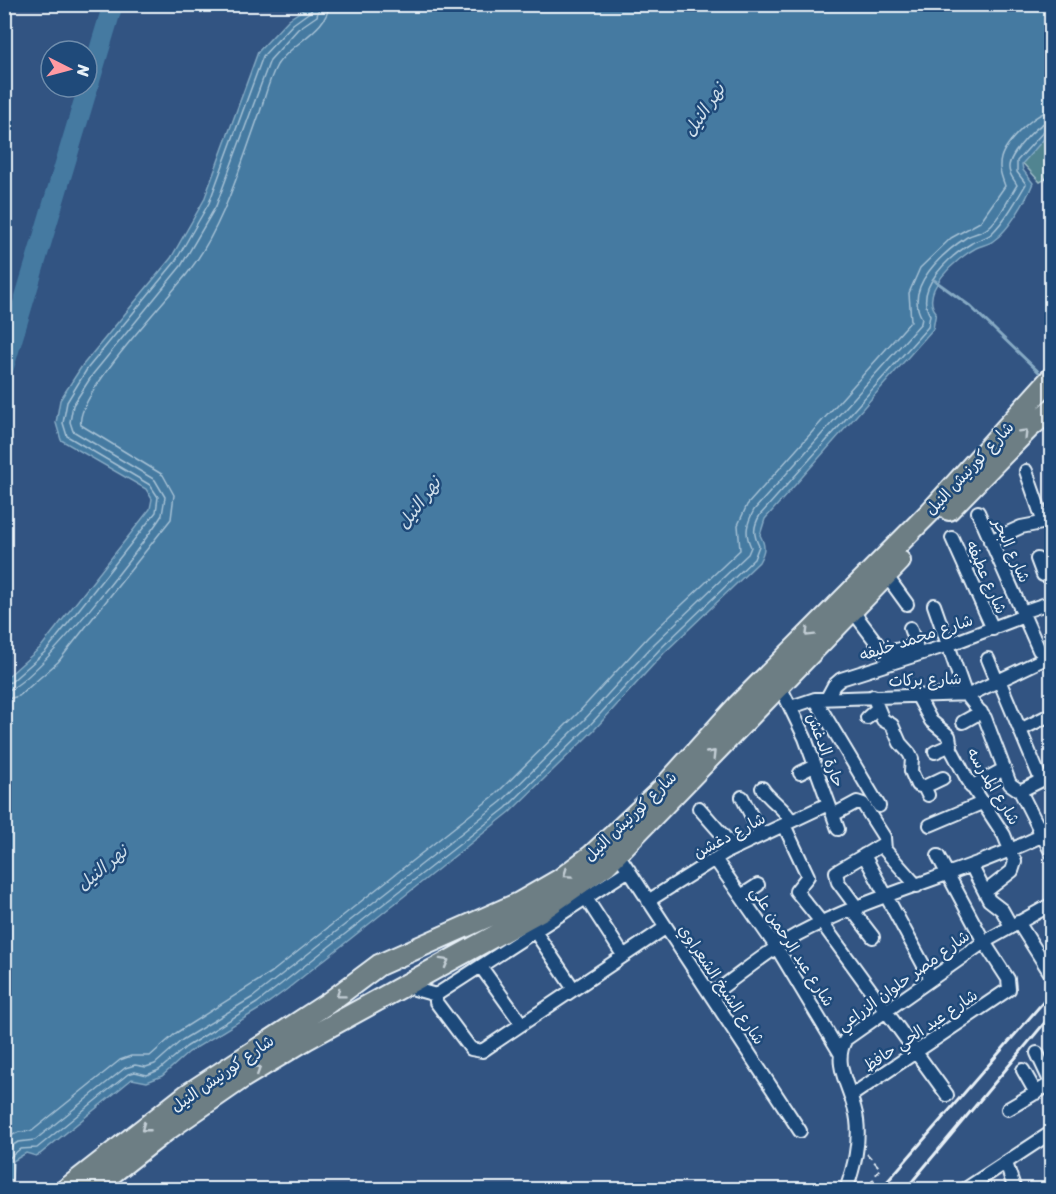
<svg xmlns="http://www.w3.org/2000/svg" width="1056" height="1194" font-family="Sriracha,'Playpen Sans Arabic',sans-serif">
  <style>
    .green { fill: #518490; stroke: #9cbac4; stroke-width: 1.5 }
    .water { fill: #447aa1; stroke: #86aac4; stroke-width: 1.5 }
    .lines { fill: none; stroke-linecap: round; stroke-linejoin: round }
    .shore { stroke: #a6c1d5; stroke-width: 1.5 }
    .stream { stroke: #86aac4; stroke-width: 3 }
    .river { stroke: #447aa1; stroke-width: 20 }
    .building { fill: #67729a; stroke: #e8f1f8; stroke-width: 1.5 }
    .minor-casing { stroke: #e8f1f8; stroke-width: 16 }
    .trunk-casing { stroke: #e8f1f8; stroke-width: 24 }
    .path { stroke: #e8f1f8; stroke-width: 2; stroke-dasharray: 6 4.5; stroke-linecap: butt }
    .minor { stroke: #1f4a7a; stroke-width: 12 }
    .trunk { stroke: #6d7e84; stroke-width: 20 }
    .rail { stroke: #e8f1f8; stroke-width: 3 }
    .oneway { stroke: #c3ced5 }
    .labels { text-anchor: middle; stroke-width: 5; stroke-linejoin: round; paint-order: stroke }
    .street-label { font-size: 16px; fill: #e8f1f8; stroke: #1f4a7a }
    .water-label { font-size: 18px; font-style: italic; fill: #cfdfeb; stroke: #1f4a7a }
  </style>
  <rect width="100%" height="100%" fill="#325482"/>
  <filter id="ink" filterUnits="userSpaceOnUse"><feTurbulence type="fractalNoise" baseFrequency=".0167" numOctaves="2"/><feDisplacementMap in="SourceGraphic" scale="12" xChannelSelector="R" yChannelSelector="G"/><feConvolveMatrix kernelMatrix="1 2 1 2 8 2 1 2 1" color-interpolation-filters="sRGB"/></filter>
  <g filter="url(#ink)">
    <path class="green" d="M1051 103V163L1046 179 1040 182 1008 147Z"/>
    <path class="water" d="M310 5H1051V131L1022 164 1023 170 1033 183C1026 201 1009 230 993 241 988 245 981 245 976 248 957 258 919 291 936 312L933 329 765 519 760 535C766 546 765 551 759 562L664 653 594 730 510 812 286 990 261 1008 189 1052 162 1076 147 1082 132 1079 40 1154 36 1156 26 1153 13 1161 12 1179 5 1186V679L41 647 150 509 152 499 146 489 61 440 56 423 60 400 82 366 171 258 204 200 258 52 289 19Z"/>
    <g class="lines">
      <path class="shore" d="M4 683 11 682 46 651 156 512 158 497 150 485 67 436 63 423 67 402 87 369 175 262 209 203 263 56 293 24 311 11 313 4
        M4 691C32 689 144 544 162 515L165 497 155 480 73 431 70 422 73 405 93 374 181 266 216 206 270 60 298 29 317 16 320 4
        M4 700 19 696 58 662 171 519 174 495 163 475 81 425C73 399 167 299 187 274 223 228 240 167 260 112 265 97 269 79 277 65 290 44 329 29 329 4
        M4 1139 19 1132 32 1131 120 1060 131 1056H150L176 1033 272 972 495 795 577 714 648 637 740 550 738 525 747 505 911 321 909 293 920 268 951 238 980 222 1005 186C1002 177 998 169 1001 158 1005 143 1036 111 1052 111
        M4 1151 18 1142 35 1140 125 1068 135 1065 146 1067 155 1064 182 1040 253 997 501 802 584 720 655 643 748 554 751 547C744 533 747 523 754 510L921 323 922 318C903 287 944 252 967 237 973 234 979 233 985 230 999 221 1008 199 1017 185 1014 179 1009 175 1009 168 1008 155 1039 121 1052 120
        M4 1179 8 1159 20 1149 37 1148 128 1074 135 1072 147 1075 159 1070 186 1047 257 1003 506 808 589 726 660 649 754 559 759 546C753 534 753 527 760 515L928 327 930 315C913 288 950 256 972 243 978 239 986 239 992 233 1006 219 1016 201 1026 184L1017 172V161L1045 130 1052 127"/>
      <path class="stream" d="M934 280 970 306 1044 377"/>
      <path class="river" d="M4 367 113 4"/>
    </g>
    <path class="building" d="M1052 163V185L1046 179Z"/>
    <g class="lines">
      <defs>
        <path id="minor" d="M1026 471 1044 523
          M978 512 1039 650 1050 661
          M952 538 993 629
          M990 541 1021 527 1052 521
          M1037 559 1043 575 1052 577
          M886 575 907 604
          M934 605 965 693 985 718 1010 784 1020 791
          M852 610 891 662
          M1022 612 1052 602
          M884 653 916 645 910 628
          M988 659 997 681
          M999 680 1041 780
          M779 684 805 738 838 829
          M917 695 931 721 949 736 951 749 966 777 1004 835 1015 862 1012 871 985 892
          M873 696 883 720 892 725 900 743 909 753 912 759 911 771 917 785 924 787 928 795
          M827 698 834 685 841 679 948 645 1024 616
          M815 699 879 806
          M791 707 815 699 971 694 1052 655
          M867 718 878 708
          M963 722 981 712
          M1020 730 1052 714
          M935 752 951 745
          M800 773 814 766
          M924 787 943 778
          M971 787 1004 769
          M762 788C770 801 785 808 791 821
          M1020 791 1052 854
          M1020 791 1052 775
          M742 797 761 835
          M699 808 734 848
          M833 815 857 802 863 804 884 837 885 850 917 886
          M784 825 808 876 796 891 822 923 947 1095
          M930 825 982 803
          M1038 830 1052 822
          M618 854 800 1131
          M864 855 930 977
          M715 859 777 948 840 1053
          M972 867 989 900 1002 910 1011 926
          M629 870 436 995V1002L471 1049 482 1051 665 928
          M741 896 758 885
          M586 898 623 955
          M648 901 726 852 828 804
          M858 909 838 882 836 872 883 844
          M853 911 873 937
          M1018 922 1049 971
          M536 933 573 988
          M481 967 521 1023
          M404 986 436 995
          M711 995C740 975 767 951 798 934 875 893 963 874 1041 836
          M1037 1053 1051 1083
          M1023 1070 1036 1093
          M852 1095 1009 989 1008 979 984 942 938 856
          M1008 1109 1052 1083
          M1006 1163 1015 1190
          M846 1190C854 1167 860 1144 857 1120 854 1092 830 1065 846 1039L984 942 1052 904
          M964 1190 1052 1132"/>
        <path id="trunk" d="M949 510 1029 428 1052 409
          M65 1190 188 1094 328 1003 379 965 519 903 559 880 592 855 662 789 738 705 930 512 1052 377
          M91 1190 166 1131 244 1077 307 1039 542 910 606 865 900 561"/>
      </defs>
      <use href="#minor" class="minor-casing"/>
      <use href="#trunk" class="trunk-casing"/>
      <path class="path" d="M867 1154 880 1168 867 1190"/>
      <use href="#minor" class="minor"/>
      <use href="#trunk" class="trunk"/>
      <path class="rail" d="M880 1190 1052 992
        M905 1190 1052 1014"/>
    </g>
    <defs><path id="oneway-chevron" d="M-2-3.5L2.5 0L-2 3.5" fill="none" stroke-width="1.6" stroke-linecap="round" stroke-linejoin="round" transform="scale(1.5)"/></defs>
    <g class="oneway">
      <use href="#oneway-chevron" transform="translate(1024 433) rotate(-45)"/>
      <use href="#oneway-chevron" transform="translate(809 633) rotate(135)"/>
      <use href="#oneway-chevron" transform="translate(712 754) rotate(-46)"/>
      <use href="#oneway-chevron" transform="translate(567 874) rotate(145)"/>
      <use href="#oneway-chevron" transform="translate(445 962) rotate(-29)"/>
      <use href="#oneway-chevron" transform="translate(340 994) rotate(143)"/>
      <use href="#oneway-chevron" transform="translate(257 1069) rotate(-32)"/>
      <use href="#oneway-chevron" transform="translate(145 1128) rotate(142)"/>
    </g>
  </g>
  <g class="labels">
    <g class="street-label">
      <text transform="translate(969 468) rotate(-47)" y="6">شارع كورنيش النيل</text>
      <text transform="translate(1012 550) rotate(66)" y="6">شارع البحر</text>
      <text transform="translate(987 577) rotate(66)" y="6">شارع عطيفه</text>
      <text transform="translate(916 637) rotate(-18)" y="6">شارع محمد خليفه</text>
      <text transform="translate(925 679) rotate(-2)" y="6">شارع بركات</text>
      <text transform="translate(826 750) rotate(69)" y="6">حارة الدغش</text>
      <text transform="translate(994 786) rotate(59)" y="6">شارع المدرسه</text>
      <text transform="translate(630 816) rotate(-44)" y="6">شارع كورنيش النيل</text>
      <text transform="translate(729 835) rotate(-28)" y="6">شارع دغشن</text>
      <text transform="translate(793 946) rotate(57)" y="6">شارع عبد الرحمن علي</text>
      <text transform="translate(903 980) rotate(-36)" y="6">شارع مصر حلوان الزراعي</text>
      <text transform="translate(722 984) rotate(56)" y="6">شارع الشيخ الشعراوي</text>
      <text transform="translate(920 1030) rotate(-34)" y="6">شارع عبد الحي حافظ</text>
      <text transform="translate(222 1073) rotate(-35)" y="6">شارع كورنيش النيل</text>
    </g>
    <g class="water-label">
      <text transform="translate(704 110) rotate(-56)" y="6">نهر النيل</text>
      <text transform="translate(419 503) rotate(-53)" y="6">نهر النيل</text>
      <text transform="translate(102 868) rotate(-40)" y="6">نهر النيل</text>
    </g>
  </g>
  <rect width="1056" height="1194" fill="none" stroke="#1f4a7a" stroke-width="24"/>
  <rect x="12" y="12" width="1032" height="1170" fill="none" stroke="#e8f1f8" stroke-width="2" filter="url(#ink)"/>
  <g transform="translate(69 69) rotate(96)"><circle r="28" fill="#1f4a7a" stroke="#6f8dac" stroke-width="1.5"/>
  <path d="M0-4.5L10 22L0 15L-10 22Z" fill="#ff9aa2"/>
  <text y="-9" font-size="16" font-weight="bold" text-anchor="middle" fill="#e8f1f8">N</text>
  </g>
</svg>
